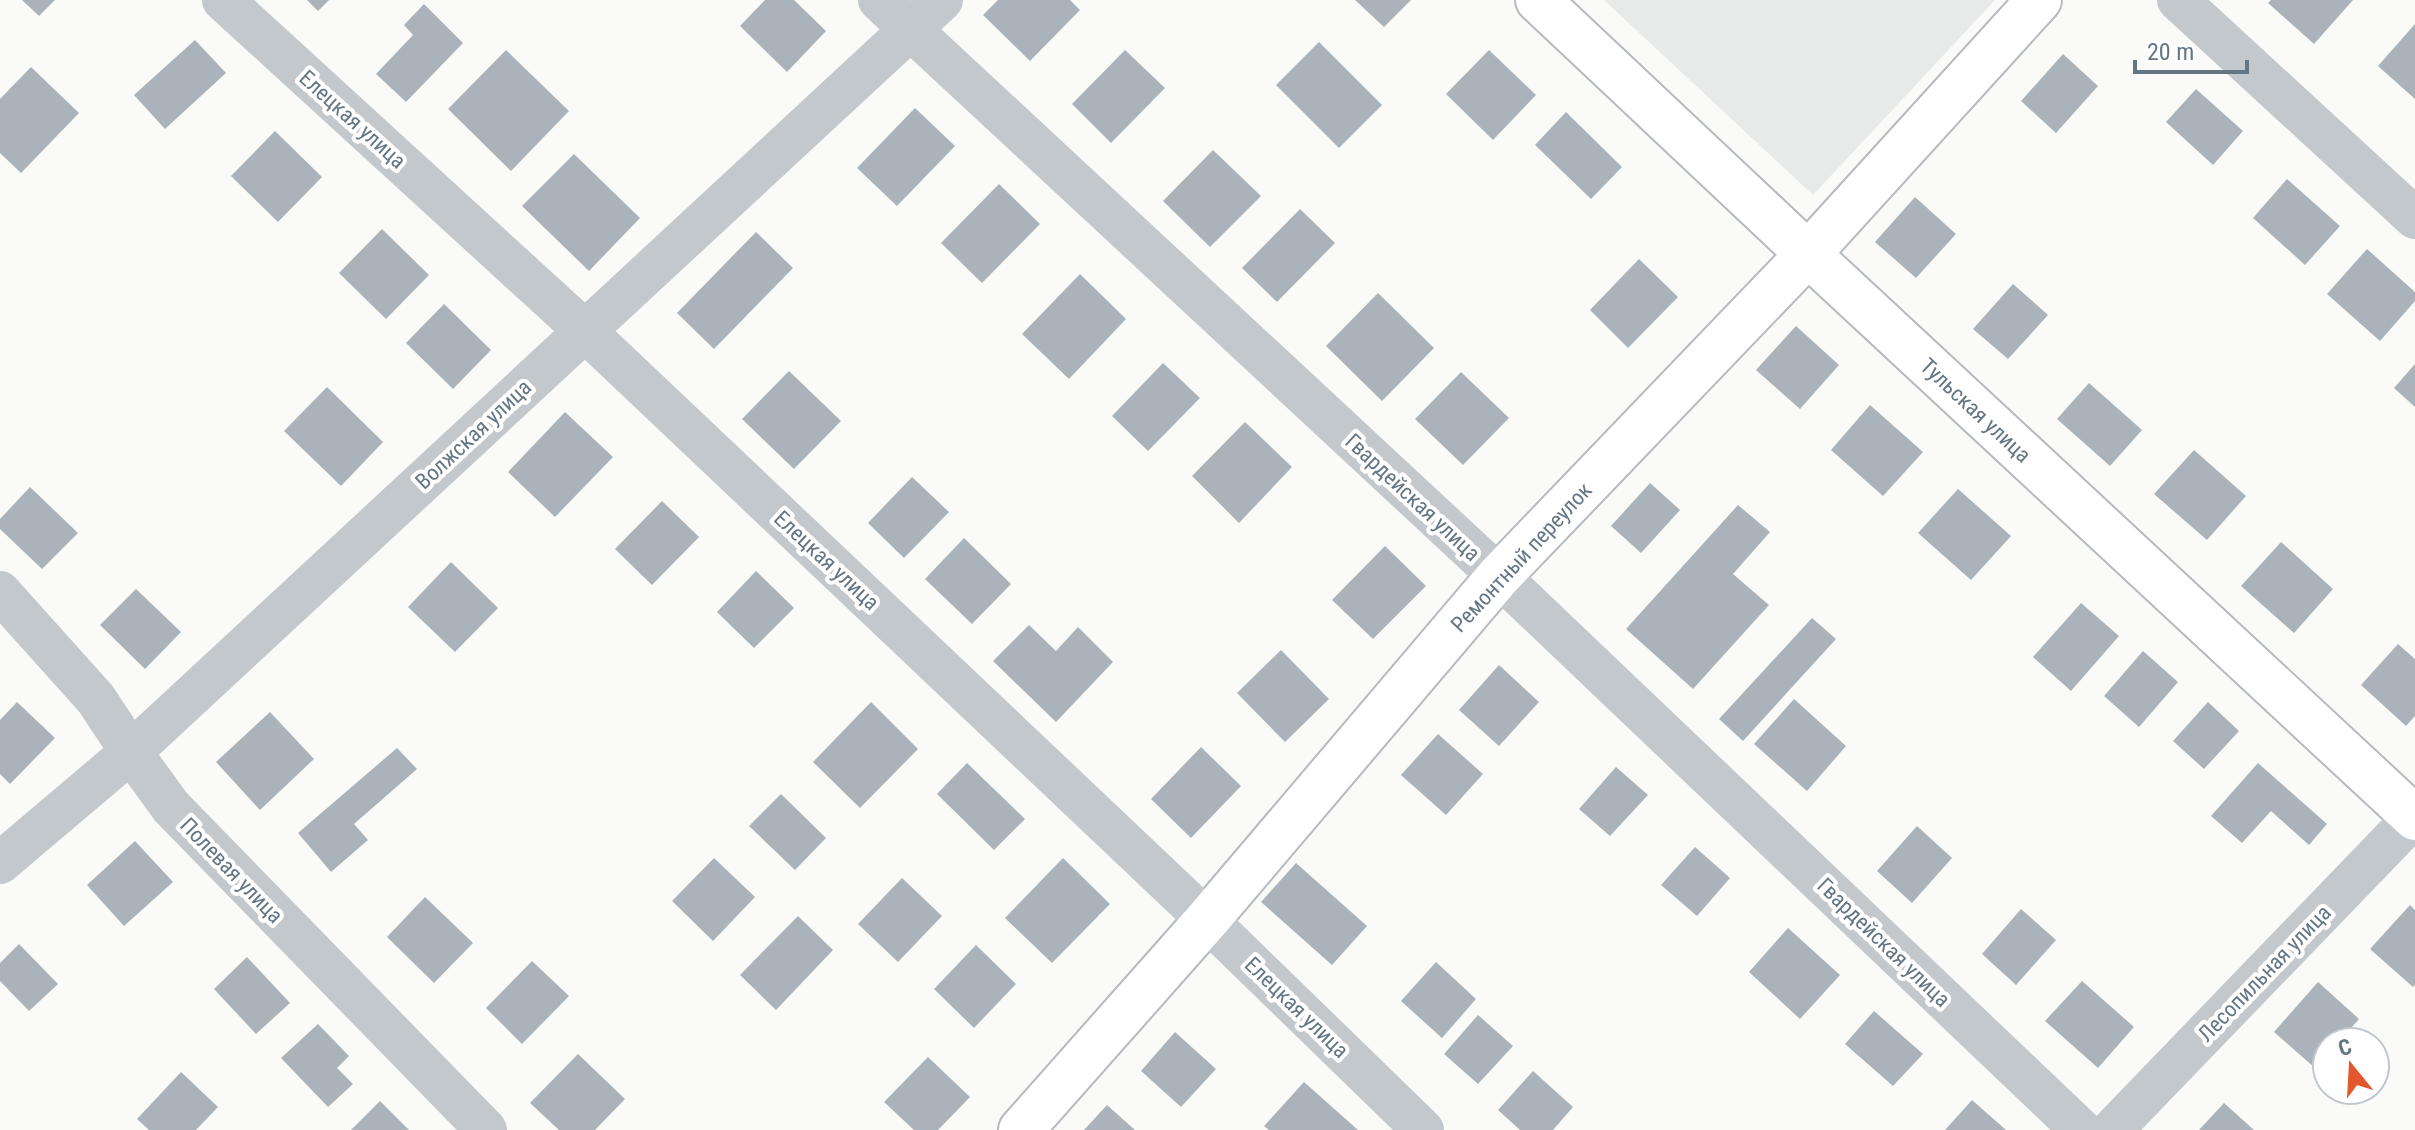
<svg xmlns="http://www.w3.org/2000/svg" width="2415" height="1130" font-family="'Roboto Condensed',sans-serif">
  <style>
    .built { fill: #e8e9e9 }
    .building { fill: #aab3b9 }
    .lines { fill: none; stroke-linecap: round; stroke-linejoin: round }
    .major-casing { stroke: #b5babe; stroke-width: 48 }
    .minor { stroke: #c3c8cc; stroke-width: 42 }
    .major { stroke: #fff; stroke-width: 44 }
    .labels { text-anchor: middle; stroke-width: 8; stroke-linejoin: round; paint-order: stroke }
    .street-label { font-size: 22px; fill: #657683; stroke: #fff }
  </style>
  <rect width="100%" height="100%" fill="#fafaf8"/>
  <path class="built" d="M1604 0H1995L1813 195Z"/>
  <path class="building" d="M22 0H55L39 16Z
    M307 0H329L318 11Z
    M765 0H794L826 31 787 72 740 26Z
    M998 0H1070L1080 10 1030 61 983 15Z
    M1355 0H1411L1384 27Z
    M2271 0H2353L2314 44 2268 3Z
    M424 4 463 43 406 102 376 74 413 35 404 25Z
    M2415 24V99L2378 66Z
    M195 40 226 73 165 129 134 95Z
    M1319 42 1382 105 1339 148 1276 85Z
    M506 50 569 111 511 171 448 109Z
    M1125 50 1165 88 1111 143 1072 104Z
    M1489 50 1536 95 1493 140 1446 94Z
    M2063 54 2098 86 2056 133 2021 101Z
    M31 67 79 113 21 173 0 153V99Z
    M2196 89 2243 131 2213 165 2166 122Z
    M915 108 955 146 897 206 857 168Z
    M1566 112 1622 167 1591 199 1535 145Z
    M275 131 322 177 278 222 231 176Z
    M1213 150 1261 196 1210 247 1163 201Z
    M574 154 640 218 589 271 522 206Z
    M2287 179 2340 226 2305 265 2253 218Z
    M999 184 1040 224 982 283 941 243Z
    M1915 197 1956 234 1916 278 1875 242Z
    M1300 209 1335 243 1277 302 1242 268Z
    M382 229 429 275 386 319 339 273Z
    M756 232 793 268 714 349 677 313Z
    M2367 249 2415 292V301L2380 341 2327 294Z
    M1639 259 1678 297 1628 348 1590 310Z
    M1080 274 1126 319 1069 379 1022 334Z
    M2013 284 2048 315 2008 359 1973 329Z
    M1378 293 1434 348 1382 401 1326 346Z
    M444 304 491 350 453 389 406 343Z
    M1796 326 1839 365 1800 409 1756 370Z
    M1163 363 1200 398 1148 451 1112 416Z
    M2415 364V407L2394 388Z
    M789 371 841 421 794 469 742 419Z
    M1461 372 1509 418 1463 465 1415 419Z
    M2089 383 2142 430 2110 466 2057 419Z
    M327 387 383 442 341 486 284 431Z
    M1870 405 1923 452 1883 496 1831 450Z
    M565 412 613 457 555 517 508 472Z
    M1245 422 1292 467 1239 523 1192 476Z
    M2194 450 2246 496 2207 540 2154 494Z
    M912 477 949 512 904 558 868 523Z
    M1650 483 1680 510 1641 553 1611 526Z
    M30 487 78 533 42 569 0 529V519Z
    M1958 489 2011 536 1971 580 1918 533Z
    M662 501 699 537 652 585 615 549Z
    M1738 505 1770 532 1733 574 1769 605 1693 689 1626 629Z
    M964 538 1011 584 972 624 925 579Z
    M2281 542 2333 589 2294 633 2241 586Z
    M1385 546 1426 586 1373 639 1332 600Z
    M451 562 498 608 455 652 408 607Z
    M756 571 794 608 754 648 717 612Z
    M136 589 181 632 145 669 100 625Z
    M2081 603 2119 636 2071 691 2033 657Z
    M1812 618 1836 639 1743 741 1719 719Z
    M1029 625 1056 651 1078 627 1113 662 1056 722 993 661Z
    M2398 644 2415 659V716L2406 726 2361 685Z
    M1281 650 1329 699 1285 742 1237 693Z
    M2143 651 2178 682 2139 727 2104 696Z
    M1499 665 1539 702 1499 746 1459 710Z
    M1794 699 1846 746 1807 791 1754 744Z
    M17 702 55 738 10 784 0 774V720Z
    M871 702 918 749 860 808 813 762Z
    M2208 702 2239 731 2204 769 2173 741Z
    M270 712 314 759 260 810 216 762Z
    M1438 734 1483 774 1446 815 1401 775Z
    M1201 747 1241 786 1191 838 1151 799Z
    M397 748 417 769 354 824 368 840 331 872 298 833Z
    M967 763 1025 819 994 850 937 794Z
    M2258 763 2327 824 2309 845 2271 811 2242 843 2211 816Z
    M1616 767 1648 795 1610 836 1579 809Z
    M781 794 826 838 795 870 749 826Z
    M1917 826 1952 858 1912 903 1877 871Z
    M135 841 173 882 124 926 87 885Z
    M1695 847 1730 878 1697 916 1661 885Z
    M714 858 755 897 713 941 672 901Z
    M1063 858 1110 904 1052 963 1005 918Z
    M1296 863 1367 926 1332 965 1261 902Z
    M902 878 942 916 898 962 858 924Z
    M425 897 473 943 434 983 387 937Z
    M2410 905 2415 910V985L2413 987 2370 949Z
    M2021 909 2056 940 2016 985 1982 954Z
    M798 916 833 950 776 1010 740 975Z
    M1788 928 1840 975 1800 1019 1749 972Z
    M19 944 58 984 29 1011 0 981V963Z
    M976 945 1016 984 974 1028 934 989Z
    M247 957 290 1003 256 1034 214 989Z
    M532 961 569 996 522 1044 486 1008Z
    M1436 962 1476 999 1442 1038 1401 1001Z
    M2082 981 2134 1027 2098 1068 2045 1021Z
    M2318 982 2359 1019 2339 1042H2327V1055L2315 1068 2274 1032Z
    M1874 1011 1923 1054 1893 1086 1845 1044Z
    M1478 1015 1513 1046 1478 1084 1444 1054Z
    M318 1024 349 1056 337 1068 353 1084 328 1107 281 1058Z
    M1175 1032 1216 1069 1181 1107 1141 1071Z
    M578 1054 625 1099 595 1130H559L530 1103Z
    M928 1057 970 1097 938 1130H914L884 1102Z
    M1533 1071 1573 1107 1553 1130H1520L1498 1110Z
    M181 1072 218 1107 196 1130H149L137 1119Z
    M1304 1082 1358 1130H1269L1264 1126Z
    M1972 1100 2006 1130H1945Z
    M380 1101 409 1130H351Z
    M2224 1103 2254 1130H2199Z
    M1107 1105 1135 1130H1084Z"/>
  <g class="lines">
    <defs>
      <path id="major" d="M1538 0 1808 254 2415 818
        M1021 1130 1207 920 1499 576 1808 254 2039 0"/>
    </defs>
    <use href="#major" class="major-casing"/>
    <path class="minor" d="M223 0 585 331 1207 920 1423 1130
      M879 0 1499 576 2081 1130
      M2178 0 2415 218
      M0 592 96 699 131 752 171 807 486 1130
      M0 863 131 752 942 0
      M2112 1130 2415 816"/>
    <use href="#major" class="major"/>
  </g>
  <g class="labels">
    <g class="street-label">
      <text transform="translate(353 119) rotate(42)" y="8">Елецкая улица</text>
      <text transform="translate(1976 410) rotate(43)" y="8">Тульская улица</text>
      <text transform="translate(473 434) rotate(-43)" y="8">Волжская улица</text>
      <text transform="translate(1413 497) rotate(43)" y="8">Гвардейская улица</text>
      <text transform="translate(1521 557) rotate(-47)" y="8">Ремонтный переулок</text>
      <text transform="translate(827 560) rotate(43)" y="8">Елецкая улица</text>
      <text transform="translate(232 870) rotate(46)" y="8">Полевая улица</text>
      <text transform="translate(1884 942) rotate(44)" y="8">Гвардейская улица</text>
      <text transform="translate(2264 973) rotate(-46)" y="8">Лесопильная улица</text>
      <text transform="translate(1297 1007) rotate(44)" y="8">Елецкая улица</text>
    </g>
  </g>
  <g transform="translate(2351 1066) rotate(342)"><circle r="38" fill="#ffffff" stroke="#c1c8cd" stroke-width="2"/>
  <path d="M0-6L14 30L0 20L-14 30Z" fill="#e4572e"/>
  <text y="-12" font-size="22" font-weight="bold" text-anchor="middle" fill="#657683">С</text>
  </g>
  <path d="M2135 60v12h112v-12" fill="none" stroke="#657683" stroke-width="4"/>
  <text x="2147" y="60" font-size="24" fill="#657683" stroke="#ffffff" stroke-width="6" paint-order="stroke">20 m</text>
</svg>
